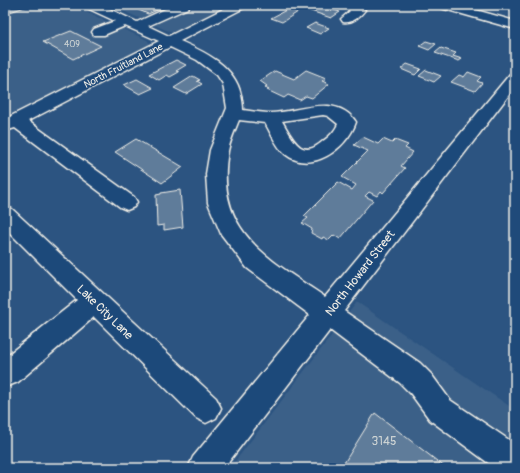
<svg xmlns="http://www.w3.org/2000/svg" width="520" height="473" font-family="Pangolin,sans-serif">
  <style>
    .built { fill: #3b6088 }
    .building { fill: #5e7b9a; stroke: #f4f1e8 }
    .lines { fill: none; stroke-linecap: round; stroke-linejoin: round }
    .minor-casing { stroke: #f4f1e8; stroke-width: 3 }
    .minor { fill: #1f4a7a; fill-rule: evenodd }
    .labels { text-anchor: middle; stroke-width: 3; stroke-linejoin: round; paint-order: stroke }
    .far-number-label { font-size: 9px; fill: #ced4d4 }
    .far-street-label { font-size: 10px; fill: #f4f1e8; stroke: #1f4a7a }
    .street-label { font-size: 12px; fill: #f4f1e8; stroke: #1f4a7a }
    .near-number-label { font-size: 12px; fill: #ced4d4 }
  </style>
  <rect width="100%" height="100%" fill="#2c5481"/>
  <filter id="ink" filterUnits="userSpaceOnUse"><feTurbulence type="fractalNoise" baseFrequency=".025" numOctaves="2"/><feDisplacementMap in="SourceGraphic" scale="8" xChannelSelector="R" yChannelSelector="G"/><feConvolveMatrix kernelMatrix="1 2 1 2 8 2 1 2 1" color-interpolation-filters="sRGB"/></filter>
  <g filter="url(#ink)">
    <path class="built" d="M5 5H71L147 40 151 45 149 47 5 121Z
      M110 5H234L180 31 175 32 166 30Z
      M357 302 515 410V468H230Z"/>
    <path class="building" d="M5 5H31L10 12 5 10Z
      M140 5H169L148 14 134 8Z
      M311 5H318L340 12 331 18 305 9Z
      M288 9 298 12 282 22 271 18Z
      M315 23 329 28 320 34 306 28Z
      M71 31 101 46 73 59 43 42Z
      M426 41 436 44 429 50 419 46Z
      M441 48 456 53 453 56 462 59 459 61 435 53Z
      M176 60 186 65 176 71 179 72 170 77 167 75 159 80 149 74Z
      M407 64 421 69 415 75 401 69Z
      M306 70 326 78 322 81 329 84 312 98 306 96 300 100 288 95 284 98 267 90 269 89 265 87 267 86 260 81 275 71 294 79Z
      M426 70 441 76 434 82 419 76Z
      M468 72 481 77 477 81 482 83 475 91 451 82 459 75 464 77Z
      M193 76 200 80 197 81 202 84 186 94 174 88Z
      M137 79 153 88 140 94 124 85Z
      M363 137 378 144 383 139 392 143 395 140 408 145 405 148 413 152 401 166 405 168 383 193 381 191 377 196 369 192 365 196 373 200 340 239 334 235 329 240 323 237 322 239 311 233 312 229 302 223 308 218 304 216 338 182 352 190 356 185 342 177 368 151 354 145Z
      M136 139 183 167 162 183 115 152Z
      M180 190 183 227 164 230V225L157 226 156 195 161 194V193Z
      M375 413 446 468H341Z"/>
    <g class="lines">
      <defs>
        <path id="minor" d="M85 5H101L137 22 174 5H190L188 8 148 26 169 36 231 5H246L244 8 180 41C205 52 235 66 241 95 242 100 243 105 243 110 252 111 261 113 271 113 298 113 335 92 356 122 347 149 311 175 285 154 276 146 271 133 265 123L239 120C235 130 230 141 228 151 214 232 268 258 325 297L510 74 515 72V87L344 311 420 363 431 374 450 400 515 444V468H495L430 420 411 394 400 383 330 330 224 468H188L193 457 310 315 247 268 221 234 208 203 206 174 210 150 227 108 223 84 217 75 197 60 170 47 28 121 134 197 137 202 134 207 127 210 120 207 15 128 5 131V119L159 41 125 26 104 35H94L92 32 94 29 115 21 87 8ZM323 115 328 116 338 124C335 131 329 137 323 141 301 161 293 139 282 121Z
          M342 5H358L365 10C360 17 351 24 343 22L341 19 350 11Z
          M439 5H458L515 21V29L441 8Z
          M5 207 12 209 216 398 221 408 216 418 206 423 196 418 94 317 18 382 8 386 5 385V357L77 300 5 228Z"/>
      </defs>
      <use href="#minor" class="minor-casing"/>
      <use href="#minor" class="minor"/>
    </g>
  </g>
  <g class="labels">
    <g class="far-number-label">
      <text x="72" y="47">409</text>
    </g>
    <g class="far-street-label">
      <text transform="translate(123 65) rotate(-27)" y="4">North Fruitland Lane</text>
    </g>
    <g class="street-label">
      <text transform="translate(360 273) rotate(-52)" y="4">North Howard Street</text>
      <text transform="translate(105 312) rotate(44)" y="4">Lake City Lane</text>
    </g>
    <g class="near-number-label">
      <text x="384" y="445">3145</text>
    </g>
  </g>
  <rect width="520" height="473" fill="none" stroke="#1f4a7a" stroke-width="20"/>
  <rect x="10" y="10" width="500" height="453" fill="none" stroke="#f4f1e8" stroke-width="1.5" filter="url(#ink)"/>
</svg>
